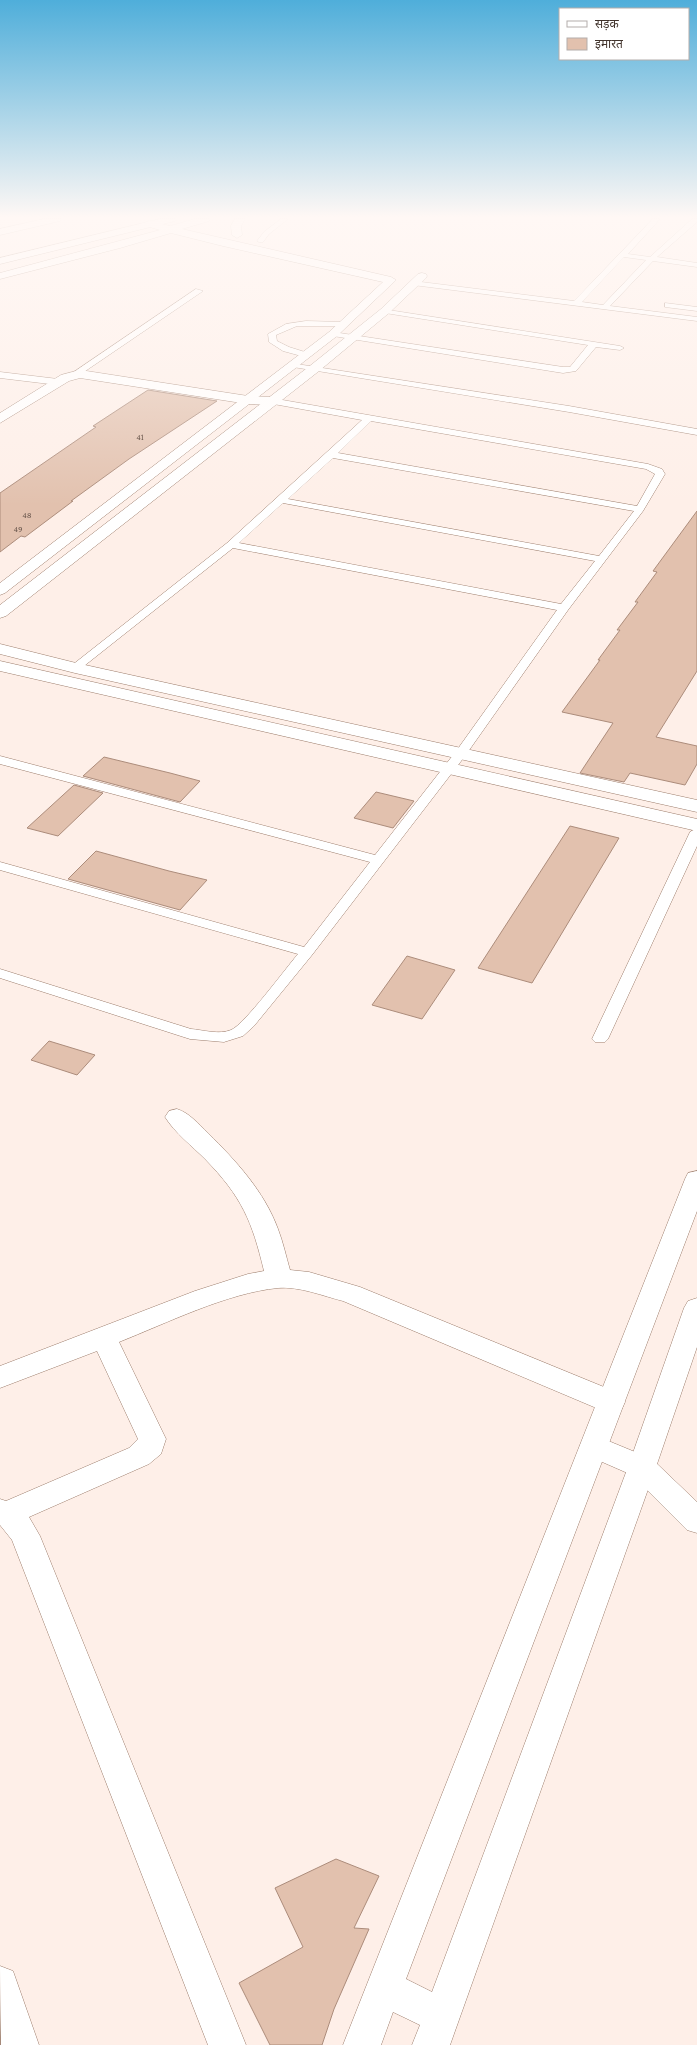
<svg xmlns="http://www.w3.org/2000/svg" width="697" height="2045" font-family="'Crimson Pro','Noto Sans Devanagari',serif">
  <style>
    .building { fill: #e2c1ae; stroke: #ac8c7b }
    .lines { fill: none; stroke-linecap: round; stroke-linejoin: round }
    .service-casing { stroke: #9d7e6d; stroke-width: 1 }
    .minor-casing { stroke: #9d7e6d; stroke-width: 1 }
    .tertiary-casing { stroke: #9d7e6d; stroke-width: 1 }
    .secondary-casing { stroke: #9d7e6d; stroke-width: 1 }
    .trunk-casing { stroke: #9d7e6d; stroke-width: 1 }
    .service { fill: #fff; fill-rule: evenodd }
    .minor { fill: #fff; fill-rule: evenodd }
    .tertiary { fill: #fff; fill-rule: evenodd }
    .secondary { fill: #fff; fill-rule: evenodd }
    .trunk { fill: #fff; fill-rule: evenodd }
    .labels { text-anchor: middle; stroke-width: 3.5; stroke-linejoin: round; paint-order: stroke }
    .far-number-label { font-size: 9px; fill: #69564c }
  </style>
  <rect width="100%" height="100%" fill="#feefe8"/>
  <path class="building" d="M148 390 217 401 129 459 71 501H73L25 537 21 536 0 552V493L96 427 93 426Z
    M697 511V671L656 737 697 746V764L685 785 630 773 624 782 580 773 613 723 562 712 600 660H598L620 630H617L638 602H635L657 572 653 571Z
    M104 757 170 773 200 781 180 802 83 776Z
    M74 785 103 793 58 836 27 828Z
    M376 792 414 801 393 828 354 818Z
    M570 826 619 838 532 983 478 968Z
    M96 851 169 871 207 880 180 910 68 879Z
    M407 956 455 970 422 1019 372 1005Z
    M49 1041 95 1055 77 1075 31 1060Z
    M336 1859 379 1876 354 1928 369 1929 334 2009 322 2045H270L239 1983 303 1947 275 1888Z"/>
  <g class="lines">
    <defs>
      <path id="service" d="M281 219H288L269 234 263 242H259L257 241 264 232Z
        M653 219H660L628 254 650 257 692 219H697V222L657 257 697 263V267L653 261 610 306 697 317V321L413 285 409 283 413 281 574 301ZM624 257 646 260 603 305 582 302Z
        M196 289 203 291 78 376 71 374Z
        M665 303 697 307V311L665 307Z
        M382 309 620 346 624 348 620 350 596 347 576 371 563 373 333 336 329 334 333 332 563 367H570L588 345 385 313 381 311Z
        M306 321 343 322 347 324 343 326H297L276 335 277 341 289 347 308 353 309 355 305 357 283 351 269 342 268 334 286 324Z
        M290 363 569 406 697 429V435L569 412 293 367H290Z
        M0 372 58 379 62 382 58 385 0 378Z
        M271 398 648 464 662 469 665 474 643 511 568 610 465 756 312 955 254 1026 243 1036 224 1042 190 1039 0 978V969L191 1029C203 1030 219 1035 231 1030 244 1025 286 968 298 954L0 870V862L304 947 370 862 0 764V756L375 855 457 750 557 610 233 548 79 670H71L69 668 71 666 227 543 362 420 268 403 267 401ZM371 421 646 469 655 474 637 506 338 453ZM333 458 634 511 599 556 288 499ZM283 503 595 561 561 604 239 543Z
        M697 828V846L608 1039 605 1042H595L592 1039 690 832Z"/>
      <path id="minor" d="M80 370 248 396 271 397 277 401 271 405 248 404 80 378 69 381 0 423V413L61 375Z
        M177 1109C190 1113 198 1124 208 1133 236 1161 264 1191 278 1229 283 1242 286 1256 290 1270L309 1272 360 1287 621 1394 625 1402 621 1410 611 1413 601 1410 343 1301C323 1296 299 1286 278 1288 227 1293 167 1323 119 1342L166 1439 161 1454 149 1464 29 1517 40 1536 246 2045H208L12 1540 0 1525V1499L6 1501 129 1448 138 1439 97 1351 0 1388V1366L195 1291 248 1274 264 1271C252 1221 242 1197 205 1159 192 1146 175 1133 165 1117L169 1111Z
        M594 1435 652 1459 697 1502V1533L687 1530 632 1475 584 1454 580 1446 584 1438Z
        M0 1966 13 1971 39 2045H1Z"/>
      <path id="tertiary" d="M44 219H61L60 221 0 235V229Z"/>
      <path id="secondary" d="M195 219H210L209 221 182 229 391 277 396 280 337 336 5 593 0 595V583L329 332 383 282 223 246 171 233 120 248 0 279V273L160 230 146 226 145 224 146 222 150 221 170 226Z
        M235 219H245L241 226 242 235 237 238 232 235 231 226Z
        M422 273 426 274 427 276 426 278 389 313 319 371 6 616 0 618V605L311 365 381 309 418 274Z
        M0 644 76 663 697 800V812L75 673 0 654Z
        M0 661 697 819V831L0 671Z
        M697 1171V1211L406 1979 432 1992 628 1467 684 1308 688 1301 697 1298V1347L656 1467 450 2045H412L420 2025 393 2012 381 2045H343L685 1179 688 1173Z"/>
      <path id="trunk" d="M160 219H176L175 221 0 264V258Z"/>
    </defs>
    <use href="#service" class="service-casing"/>
    <use href="#minor" class="minor-casing"/>
    <use href="#tertiary" class="tertiary-casing"/>
    <use href="#secondary" class="secondary-casing"/>
    <use href="#trunk" class="trunk-casing"/>
    <use href="#service" class="service"/>
    <use href="#minor" class="minor"/>
    <use href="#tertiary" class="tertiary"/>
    <use href="#secondary" class="secondary"/>
    <use href="#trunk" class="trunk"/>
  </g>
  <linearGradient id="sky" x2="0" y2="1"><stop stop-color="#4faeda"/><stop offset="0.43" stop-color="#fff8f5"/><stop offset="1" stop-color="#fff8f5" stop-opacity="0"/></linearGradient>
  <rect width="697" height="505" fill="url(#sky)"/>
  <g class="labels">
    <g class="far-number-label">
      <text x="140" y="440">41</text>
      <text x="27" y="518">48</text>
      <text x="18" y="532">49</text>
    </g>
  </g>
  <rect x="559" y="8" width="130" height="52" fill="#ffffff" stroke="#b3adab"/>
  <rect x="567" y="21" width="20" height="6" fill="#ffffff" stroke="#b3adab"/>
  <text x="595" y="28" font-size="12" fill="#41332c">सड़क</text>
  <rect x="567" y="38" width="20" height="12" fill="#e2c1ae" stroke="#b3adab"/>
  <text x="595" y="48" font-size="12" fill="#41332c">इमारत</text>
</svg>
